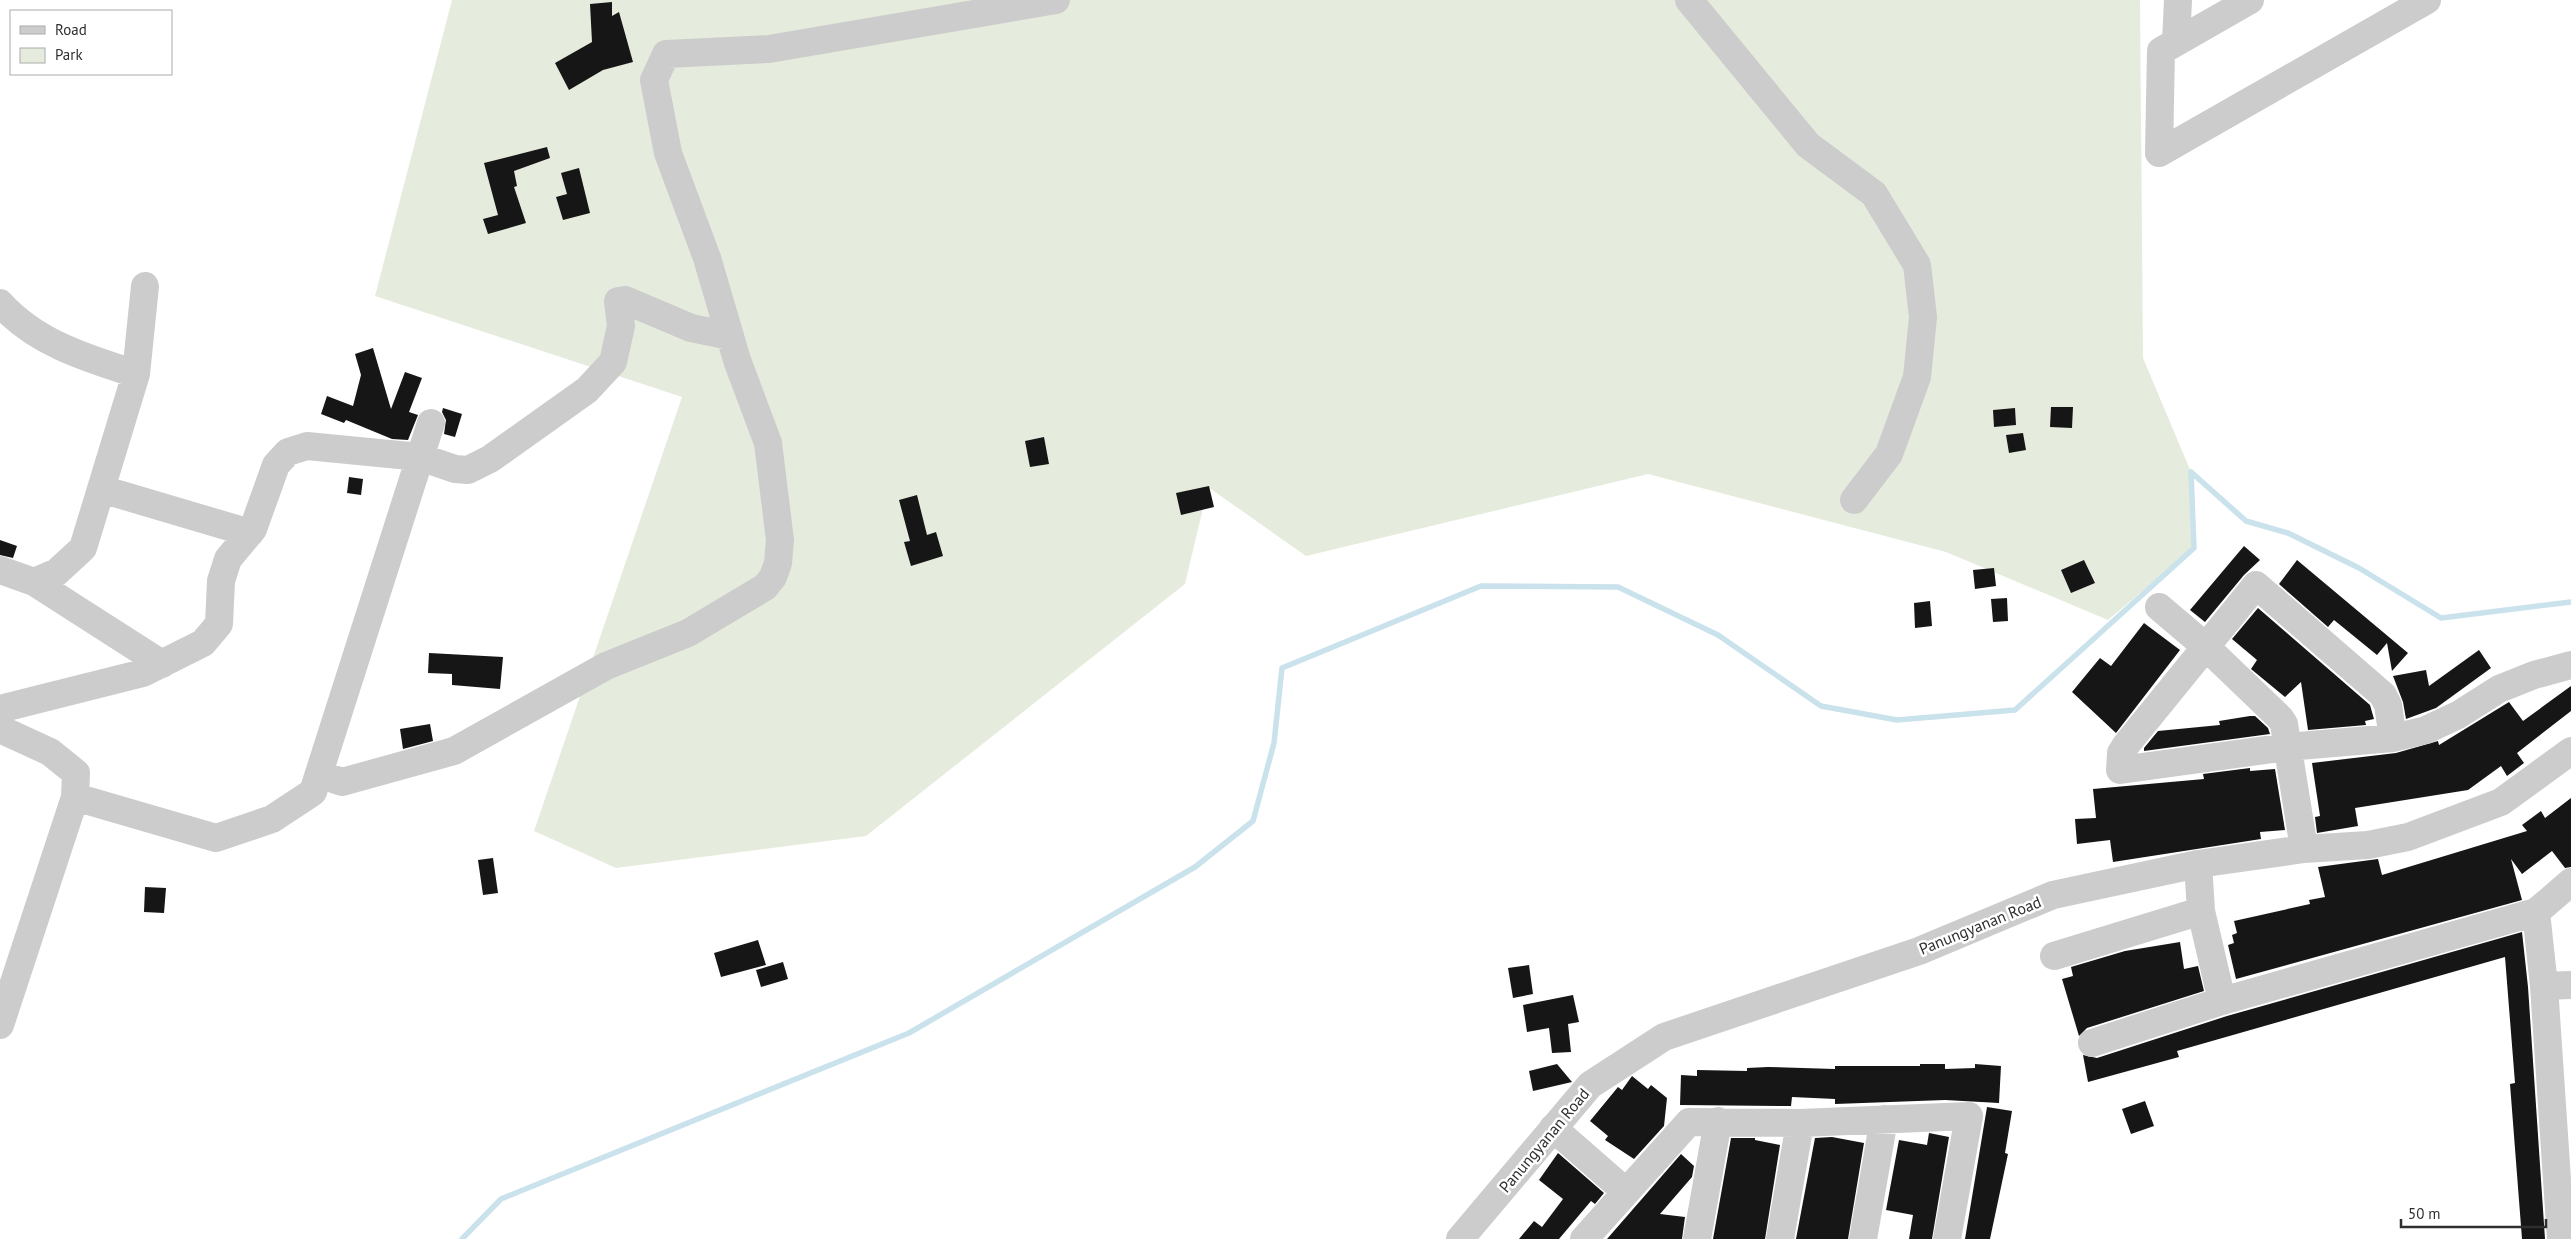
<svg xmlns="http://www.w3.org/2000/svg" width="2571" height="1239" font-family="'PT Sans',sans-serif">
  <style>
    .green { fill: #e6ecdd }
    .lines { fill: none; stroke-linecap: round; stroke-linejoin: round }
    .stream { stroke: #cae2eb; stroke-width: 5.5 }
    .building { fill: #161616 }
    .minor { stroke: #ccc; stroke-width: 28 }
    .labels { text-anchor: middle; stroke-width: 5; stroke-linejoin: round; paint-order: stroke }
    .street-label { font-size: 16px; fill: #2f2f2f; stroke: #fff }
  </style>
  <rect width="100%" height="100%" fill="#fff"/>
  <path class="green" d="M452 0H2140L2143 358 2191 472 2194 548 2108 620 1946 552 1648 474 1306 556 1208 487 1185 584 866 836 616 868 534 831 682 397 375 296Z"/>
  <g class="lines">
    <path class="stream" d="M2191 472 2246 521 2288 533 2359 568 2441 618 2571 602
      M462 1239 501 1199 909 1033 1195 867 1253 821 1274 743 1282 668 1481 586 1618 587 1718 635 1821 706 1897 720 2015 710 2194 548 2191 472"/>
  </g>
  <path class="building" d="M612 2V16L619 12 633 62 603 70 569 90 555 63 592 42 590 4Z
    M547 147 550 158 514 171 517 186 514 187 526 223 488 234 483 219 498 215 484 163Z
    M579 168 590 213 563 220 556 197 567 194 561 173Z
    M373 348 391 409 405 372 422 378 409 412 418 415 408 440 392 439 346 420 344 423 321 414 327 396 353 406 361 375 355 354Z
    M2051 407H2073L2072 428 2050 427Z
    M443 408 462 414 455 437 444 434 446 420 442 412Z
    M2015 408 2016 425 1994 427 1993 410Z
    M2023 433 2026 450 2009 453 2006 435Z
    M1044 437 1049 464 1030 467 1025 441Z
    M349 477 363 479 361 495 347 493Z
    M1209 486 1214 507 1181 515 1176 493Z
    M917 495 927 535 936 532 943 556 911 566 904 542 910 541 899 500Z
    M0 540 17 546 13 558 0 555Z
    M2244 546 2260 560 2244 575 2205 622 2190 610Z
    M2084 560 2095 583 2071 593 2061 570Z
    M2297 560 2408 653 2392 671 2387 643 2377 655 2334 620 2328 627 2279 584Z
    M1994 568 1996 586 1975 589 1973 570Z
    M2007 598 2008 621 1993 622 1991 599Z
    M1930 601 1932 626 1915 628 1914 603Z
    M2258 608 2370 705 2374 719 2365 721 2366 725 2308 730 2301 682 2285 697 2251 669 2257 660 2232 639Z
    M2144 623 2180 650 2116 733 2072 692 2100 658 2111 666Z
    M2479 650 2491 668 2436 708 2406 719 2403 702 2393 676 2426 670 2429 686Z
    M429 653 503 657 500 689 452 685V674L428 673Z
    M2571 686V711L2517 753 2524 763 2507 776 2501 766 2468 790 2355 808 2358 826 2317 833 2315 817 2320 816 2312 763 2396 753 2438 741 2439 745 2509 702 2523 721Z
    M2250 716H2255L2268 728 2270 734 2144 751V748L2158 731 2220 725 2219 721Z
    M430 724 433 741 403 749 400 729Z
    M2250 768V771L2275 769 2285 830 2260 832 2261 839 2113 862 2110 840 2077 844 2075 819 2096 818 2093 789 2204 779 2203 774Z
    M2571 798V867L2565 868 2552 851 2522 874 2511 859 2522 900 2236 979 2228 945 2234 943 2232 935 2237 933 2234 921 2310 904 2309 900 2325 897 2318 867 2378 859 2382 875 2527 831 2522 825 2541 811 2545 818Z
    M493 858 498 893 483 895 478 860Z
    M145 887 166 888 164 913 144 912Z
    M2522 932 2528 987 2545 1239H2522L2510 1084 2515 1083 2505 957 2177 1051 2179 1057 2088 1082 2083 1055 2097 1058 2227 1016Z
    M758 940 766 965 721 977 714 953Z
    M2180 942 2184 969 2198 966 2204 991 2087 1028 2079 1036 2062 979 2073 976 2071 967 2125 951Z
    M783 962 788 979 761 987 756 970Z
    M1529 965 1533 994 1513 998 1508 968Z
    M1573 995 1579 1022 1568 1024 1571 1052 1552 1053 1549 1028 1527 1032 1523 1005Z
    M1557 1064 1572 1082 1533 1091 1529 1071Z
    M1920 1064H1945V1069L1975 1068V1064L2001 1066 1999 1103 1945 1100 1835 1104V1099L1792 1097 1791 1106 1680 1105 1681 1075 1697 1076V1070L1747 1071V1068L1768 1067 1835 1069V1066H1920Z
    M1632 1076 1648 1089 1651 1085 1667 1098 1664 1126 1634 1159 1605 1140 1608 1136 1590 1121 1618 1087 1622 1090Z
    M2145 1101 2154 1126 2131 1134 2122 1109Z
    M1987 1107 2012 1111 2005 1153 2008 1154 1990 1239H1965Z
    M1929 1133 1949 1137 1932 1239H1909L1913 1215 1886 1210 1899 1140 1927 1145Z
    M1832 1137 1864 1143 1848 1239H1796L1815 1138Z
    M1731 1138H1755V1140L1780 1145 1765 1239H1713Z
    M1558 1153 1604 1193 1595 1204 1591 1201 1559 1239H1519L1534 1221 1542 1227 1563 1199 1539 1180Z
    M1681 1154 1694 1166 1692 1177 1660 1214 1685 1217 1682 1239H1607Z"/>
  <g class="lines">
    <path class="minor" d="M1689 0 1808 145 1874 194 1917 265 1923 317 1917 377 1889 454 1854 500
      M2176 42 2178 0
      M2159 153 2427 0
      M2159 153 2161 51 2250 0
      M0 303C36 343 86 358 136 374
      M101 489 250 533
      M0 570 34 582 57 572 83 548 136 374 145 286
      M34 582 162 664
      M2159 607 2205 646 2280 718 2284 724 2304 849
      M0 709 143 673 203 643 219 624 221 581 228 559 253 529 276 465 288 452 307 446 420 457 455 469 468 470 490 459 587 390 613 362 621 326 618 301 625 300 691 328 730 336
      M0 729 50 752 76 773 75 797 0 1025
      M2393 738 2388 705 2383 695 2256 585 2126 745 2121 753 2120 770 2287 747 2393 738 2426 730 2458 715 2499 689 2534 675 2571 665
      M319 774 342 782 454 751 606 666 688 633 765 587 773 577 778 563 780 540 768 443 737 360 707 258 668 153 654 80 666 54 769 49 1056 0
      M75 797 216 838 272 819 313 792 431 423
      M2198 864 2201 911 2222 1001
      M2536 912 2544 986 2561 1239
      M2054 956 2201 911
      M2544 986 2571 985
      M2092 1043 2222 1001 2536 912 2571 882
      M1553 1128 1625 1191
      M1460 1239 1590 1085 1664 1037 1919 951 2053 895 2198 864 2304 849 2368 845 2408 837 2501 802 2571 751
      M1584 1239 1689 1122 1800 1123 1969 1116 1947 1239
      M1697 1239 1718 1121
      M1780 1239 1800 1123
      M1863 1239 1884 1119"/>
  </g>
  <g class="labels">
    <g class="street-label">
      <text transform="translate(1980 925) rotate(-22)" y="6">Panungyanan Road</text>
      <text transform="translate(1544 1140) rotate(-50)" y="6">Panungyanan Road</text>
    </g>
  </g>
  <rect x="10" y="10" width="162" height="65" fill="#ffffff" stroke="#acacac"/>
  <rect x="20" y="26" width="25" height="8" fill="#cccccc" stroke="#acacac"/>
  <text x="55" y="35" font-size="15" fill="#2f2f2f">Road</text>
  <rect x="20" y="48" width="25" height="15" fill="#e6ecdd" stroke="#acacac"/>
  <text x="55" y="60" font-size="15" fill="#2f2f2f">Park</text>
  <path d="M2401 1219v8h145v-8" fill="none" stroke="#2f2f2f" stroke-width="2.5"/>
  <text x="2408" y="1219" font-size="15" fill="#2f2f2f" stroke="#ffffff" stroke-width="4" paint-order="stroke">50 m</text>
</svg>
